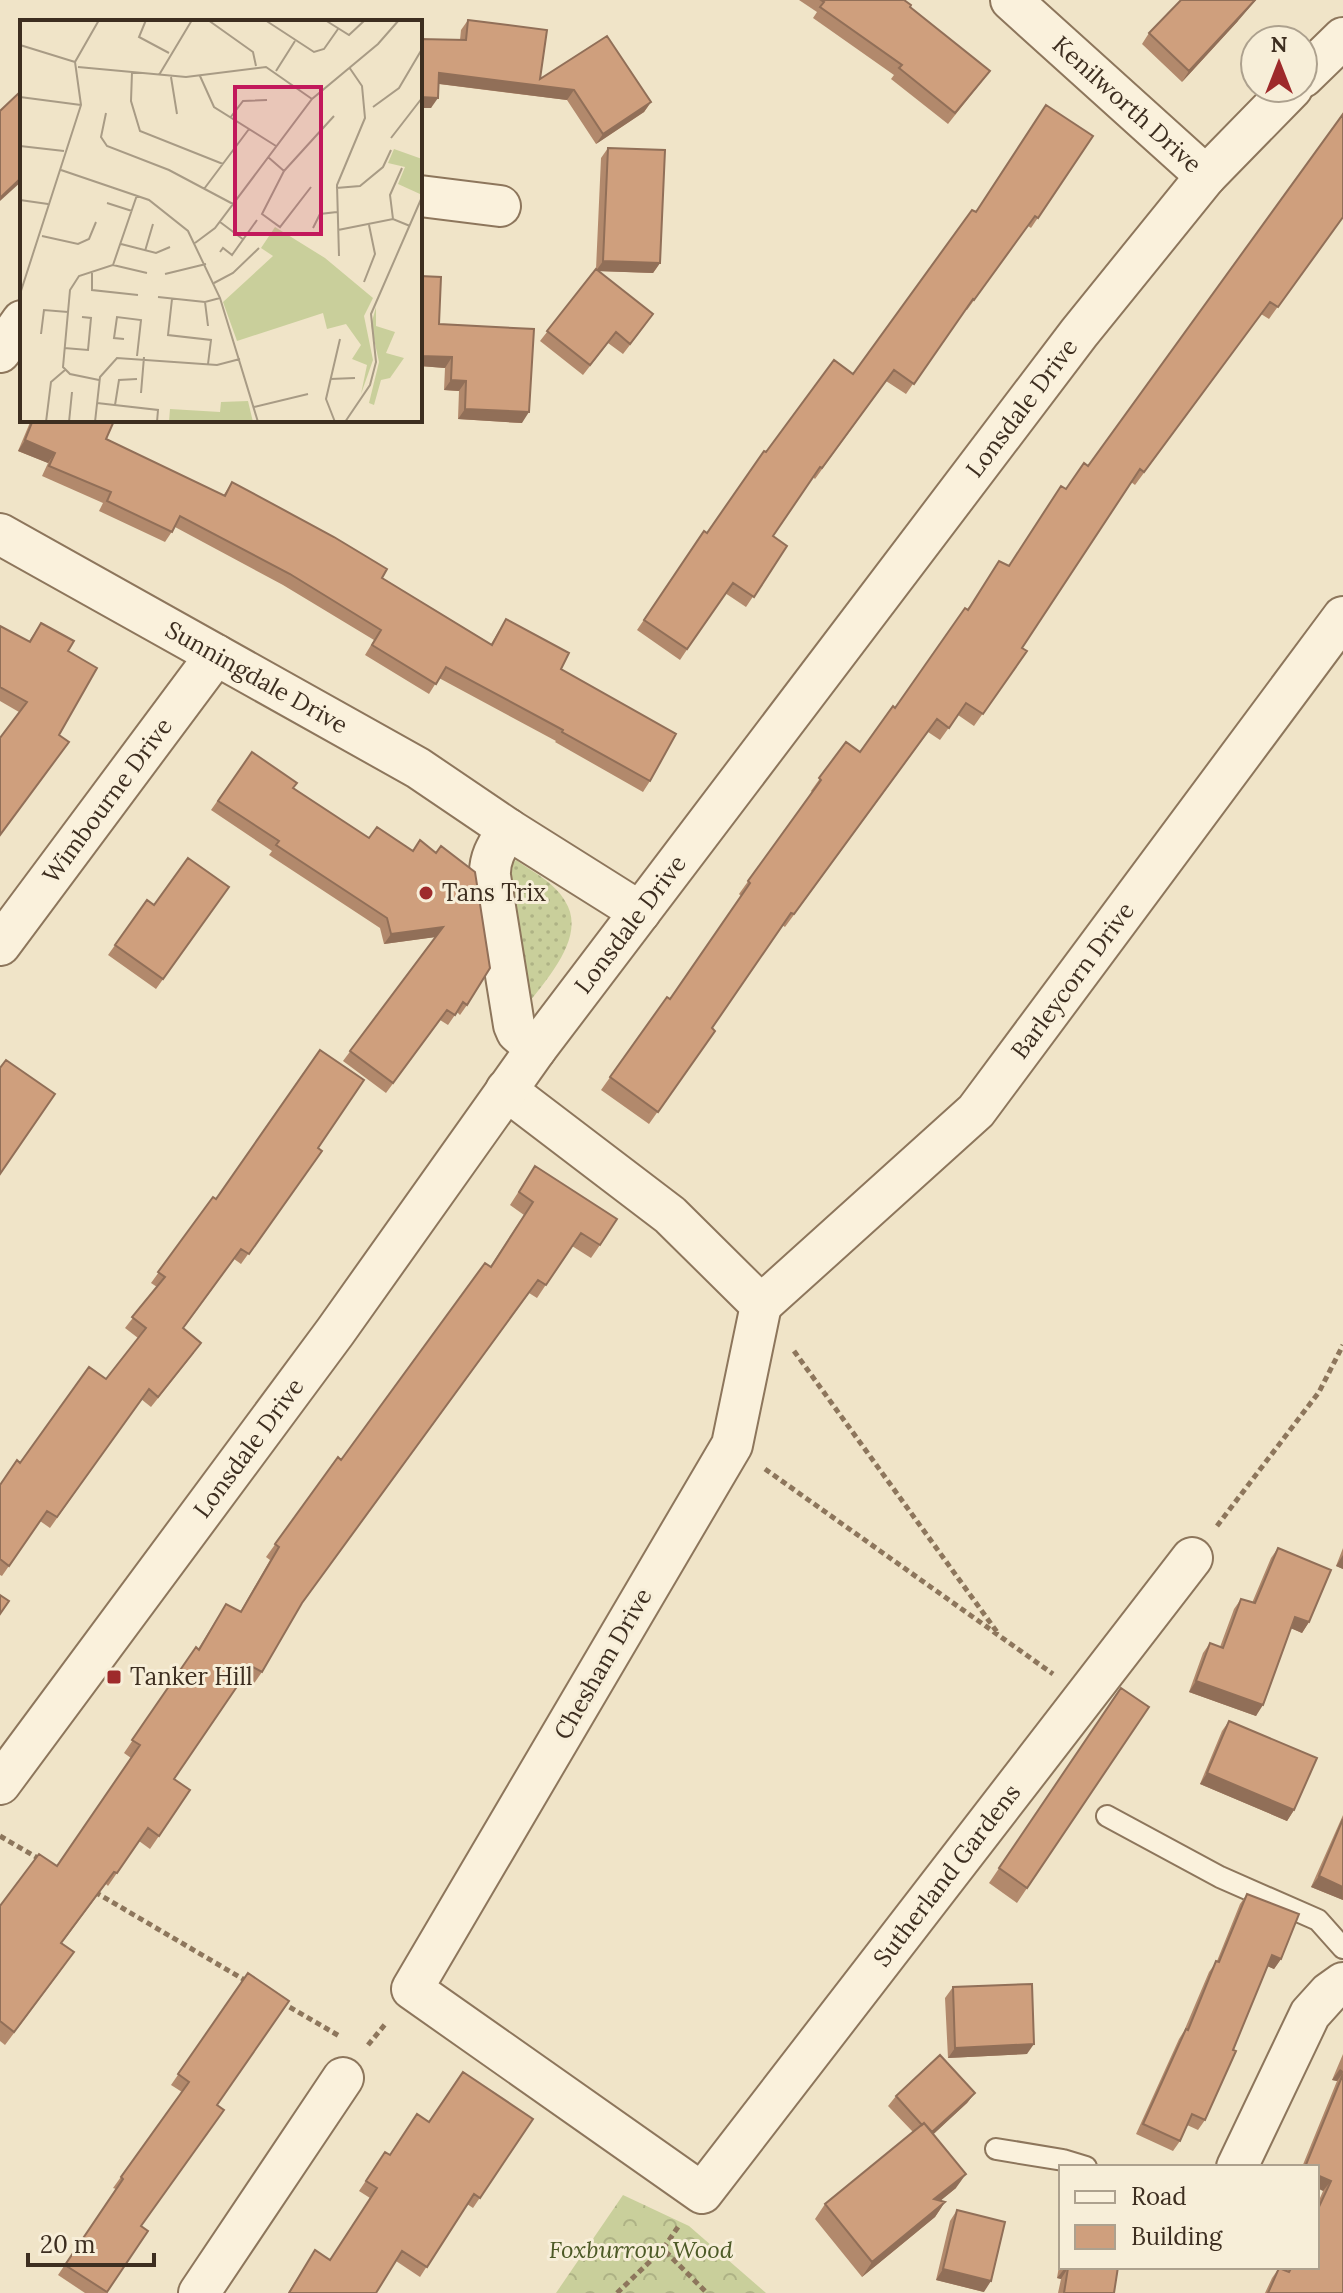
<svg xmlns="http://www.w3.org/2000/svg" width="1343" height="2293" font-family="Lora,serif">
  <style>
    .grass { fill: url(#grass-dots) }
    .forest { fill: url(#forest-crowns) }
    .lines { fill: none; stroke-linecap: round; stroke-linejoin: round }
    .service-casing { stroke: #8d765c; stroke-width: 24 }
    .minor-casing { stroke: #8d765c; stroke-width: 44 }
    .path { stroke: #8d765c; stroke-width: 5; stroke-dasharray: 6 4; stroke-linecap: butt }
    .service { stroke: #faf1dc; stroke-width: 20 }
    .minor { stroke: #faf1dc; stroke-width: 40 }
    .wall { fill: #b2896c }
    .shaded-wall { fill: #916f58 }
    .building { fill: #cf9f7d; stroke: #916f58; stroke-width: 2 }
    .poi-dot { fill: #9e2a2b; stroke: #f7eed8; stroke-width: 3 }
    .labels { text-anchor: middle; stroke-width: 6; stroke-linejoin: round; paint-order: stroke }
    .street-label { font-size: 24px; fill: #3d2e20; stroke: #f7eed8 }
    .poi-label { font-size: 24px; fill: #3d2e20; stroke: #f7eed8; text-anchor: start }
    .park-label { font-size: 24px; font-style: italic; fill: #4d5a26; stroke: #f7eed8 }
    .inset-road { fill: none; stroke: #a89b85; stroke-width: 2 }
    .view { fill: #c2185b; fill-opacity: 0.15; stroke: #c2185b; stroke-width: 4 }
    .inset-edge { fill: none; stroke: #3d2e20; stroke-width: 4 }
  </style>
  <defs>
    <pattern id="grass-dots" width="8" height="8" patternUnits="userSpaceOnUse" patternTransform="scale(2)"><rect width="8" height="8" fill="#c9cf9b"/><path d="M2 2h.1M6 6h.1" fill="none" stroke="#aeb285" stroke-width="1.8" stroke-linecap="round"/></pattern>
    <pattern id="forest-crowns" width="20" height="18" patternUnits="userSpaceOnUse" patternTransform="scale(2)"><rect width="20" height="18" fill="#c9cf9b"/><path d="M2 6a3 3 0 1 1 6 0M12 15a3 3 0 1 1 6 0" fill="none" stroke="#aeb285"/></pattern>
  </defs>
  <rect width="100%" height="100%" fill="#f0e4c8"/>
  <path class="grass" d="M516 860C533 872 555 883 565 901 588 937 545 980 525 1008L505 870Z"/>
  <path class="forest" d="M623 2195 689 2226 766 2293H556Z"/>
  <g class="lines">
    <defs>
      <path id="service" d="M1107 1816 1220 1877 1318 1920 1343 1948
        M996 2149 1063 2160 1086 2167"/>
      <g id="minor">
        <path id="s1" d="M1011 0 1206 176"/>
        <path d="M1303 77 1343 38"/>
        <path d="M420 196 500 206"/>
        <path d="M0 352 22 321"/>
        <path id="s2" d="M0 534 418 768 508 829 640 912"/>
        <path d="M508 829C498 845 489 857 490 876L514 1025 517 1032 536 1049"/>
        <path id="s3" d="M0 945 216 655"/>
        <path id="s4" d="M506 1090 670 1215 761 1305 732 1445 412 1989 702 2193 1192 1558"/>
        <path id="s5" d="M761 1305 976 1111 1343 617"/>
        <path id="s6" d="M0 1784 335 1332 536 1049 1079 333 1206 176 1292 88"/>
        <path d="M1237 2167 1310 2014 1329 1993 1343 1983"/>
        <path d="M199 2293 343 2078"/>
      </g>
    </defs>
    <use href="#service" class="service-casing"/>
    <use href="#minor" class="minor-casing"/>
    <path class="path" d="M794 1351 997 1632
      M765 1469 1053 1674
      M1217 1526 1319 1392 1343 1345
      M0 1836 41 1860
      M95 1892 248 1982
      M281 2002 341 2037
      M368 2045 387 2022
      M678 2227 663 2249 707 2293
      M617 2293 663 2249"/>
    <use href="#service" class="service"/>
    <use href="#minor" class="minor"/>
  </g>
  <path class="wall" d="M799 0H904L910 7 990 71 948 124 891 79 894 75 813 18 817 12Z
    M468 20 540 79 651 102 644 112 596 144 567 100 439 84 431 108H420L460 40 461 30Z
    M1238 21 1182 82 1142 44 1149 33Z
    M1093 136 1031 228 1028 226 967 310 965 309 906 394 886 381 815 479 813 477 773 536 787 546 746 607 725 593 680 660 637 630 704 531 707 533 766 452 853 374 975 212Z
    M608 148 660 263 653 273 599 271 646 324 623 354 608 343 583 375 540 341 596 269 601 158Z
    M1343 217 1269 319 1261 314 1135 485 1131 482 1022 648 1027 651 974 726 958 715 940 740 928 732 785 927 782 925 712 1028 715 1031 649 1124 601 1090 667 997 670 999 741 896 739 894 812 792 811 791 846 742 860 752 895 708 967 609 1008 566 1066 489Z
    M420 276 439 324 522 423 458 419 459 391 444 390 445 368 420 366Z
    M31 420H113L106 439 223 496 232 482 382 578 491 644 506 619 561 669 650 781 643 792 555 742 556 741 439 678 429 694 365 655 374 640 283 585 175 527 165 542 99 511 103 503 42 476 48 463 18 451Z
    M41 623 74 641 19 712 0 701V626L29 641Z
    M252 752 293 788 369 838 413 851 467 1005 460 1015 457 1012 448 1025 440 1020 386 1093 343 1061 435 937 384 944 380 928 269 855 272 851 211 810Z
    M229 887 156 989 108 955 147 900 154 905Z
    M318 1148 322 1151 241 1264 234 1259 183 1329 194 1353 151 1407 141 1399 50 1528 40 1521 2 1576 0 1575V1485L20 1463 106 1379 138 1338 125 1328 157 1287 151 1283 213 1197 216 1199Z
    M535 1166 600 1245 591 1258 572 1246 537 1298 529 1293 300 1606 262 1672 253 1685 242 1679 174 1779 159 1836 150 1849 139 1841 108 1886 106 1884 62 1943 65 1965 5 2045 0 2041V1906L57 1866 131 1758 124 1753 196 1647 198 1649 226 1604 240 1612 270 1560 266 1557 338 1457 341 1460 490 1267 524 1215 510 1205Z
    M1278 1548 1309 1622 1302 1633 1291 1628 1256 1716 1189 1692 1203 1653 1210 1643 1220 1647 1234 1609 1241 1599 1252 1603 1271 1558Z
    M1343 1548V1569L1336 1566Z
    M1121 1688 1149 1707 1017 1903 989 1883Z
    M1229 1721 1294 1810 1287 1821 1200 1784 1222 1731Z
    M1343 1815V1900L1311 1887Z
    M1247 1894 1281 1959 1274 1969 1267 1966 1205 2120 1198 2130 1187 2125 1180 2141 1173 2151 1136 2134 1179 2039 1184 2031 1209 1972 1217 1961 1240 1904Z
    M248 1973 217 2105 141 2226 148 2231 106 2293H85L58 2275 116 2189 113 2188 182 2092 171 2085Z
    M953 1987 1027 2054 948 2058 945 1998Z
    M1343 2054V2293H1265L1272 2278 1279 2268 1287 2271 1289 2267H1317V2205L1323 2191 1317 2167H1302L1337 2081 1332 2080Z
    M975 2093 967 2103 933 2134 956 2188 940 2201 945 2202 935 2217 862 2277 815 2219 825 2204 913 2132 888 2106 896 2096Z
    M533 2119 473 2208 467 2204 420 2277 396 2261 376 2293H288L315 2250 330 2260 370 2198 359 2191 385 2152 390 2155 429 2122Z
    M957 2210 984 2292 936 2280 950 2221Z
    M1061 2254V2267H1125L1122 2270H1118L1114 2293H1058L1061 2279 1057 2278Z"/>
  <path class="shaded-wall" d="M1255 0H1256L1238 21 1182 82 1189 71Z
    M439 73 574 90 567 100 432 83Z
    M420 97 438 98 431 108H420Z
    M651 102 644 112 596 144 603 134Z
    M22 177V181L0 201V198Z
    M603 261 660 263 653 273 596 271Z
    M420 356 452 357 445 368 420 366Z
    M451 380 466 381 459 391 444 390Z
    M465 409 529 412 522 423 458 419Z
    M25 440 55 453 48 463 18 451Z
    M443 927 436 937 384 944 391 934Z
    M1343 1555V1569L1336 1566Z
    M1295 1617 1309 1622 1302 1633 1288 1627Z
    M1196 1681 1263 1705 1256 1716 1189 1692Z
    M1207 1773 1294 1810 1287 1821 1200 1784Z
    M1319 1876 1343 1887V1900L1311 1887Z
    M1272 1955 1281 1959 1274 1969 1265 1965Z
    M1034 2044 1027 2054 948 2058 955 2048Z
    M1340 2069 1343 2071V2073L1337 2081 1332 2080Z
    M975 2093 967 2103 923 2144 930 2133Z
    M966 2174 956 2188 924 2214 934 2199Z
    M1317 2175 1331 2181 1323 2191 1317 2188Z
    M945 2202 935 2217 862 2277 872 2262Z
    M1065 2268H1068L1061 2279 1057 2278Z
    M943 2269 991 2281 984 2292 936 2280Z"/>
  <path class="building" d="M821 0H904L911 5 910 7 990 71 955 113 899 68 902 65 820 7 824 2Z
    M1181 0H1255L1189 71 1149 33Z
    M468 20 547 30 540 79 607 36 651 102 603 134 574 90 439 73 438 98 420 97V39L466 40Z
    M22 90V177L0 198V111Z
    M1046 105 1093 136 1038 218 1035 216 974 300 973 299 914 384 894 370 822 468 820 467 773 536 787 546 754 597 733 583 687 649 644 620 704 531 707 533 764 451 766 452 834 360 853 374 972 210 976 212Z
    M1343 114V217L1278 307 1270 302 1144 472 1140 469 1022 648 1027 651 983 714 966 703 949 728 937 719 794 914 791 913 712 1028 715 1031 658 1112 610 1077 667 997 670 999 750 883 748 881 821 780 819 778 846 742 860 752 893 706 895 708 965 608 968 610 999 561 1009 566 1061 486 1066 489 1084 463 1088 466Z
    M608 148 665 150 660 263 603 261Z
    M596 269 653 314 630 344 616 332 590 365 547 331Z
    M420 276 441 277 439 324 534 329 529 412 465 409 466 381 451 380 452 357 420 356Z
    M33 420 114 421 106 439 225 496 232 482 334 537 387 569 382 578 492 645 506 619 569 653 561 669 676 734 650 781 562 732 563 730 446 667 436 684 372 645 381 630 290 574 180 516 172 532 107 501 111 492 49 466 55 453 25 440Z
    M41 623 74 641 68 651 97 668 59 735 69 742 0 835V738L27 702 0 687V626L30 642Z
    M252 752 297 783 293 788 369 838 377 827 413 851 420 840 436 853 441 846 475 872 490 968 467 1005 463 1002 455 1015 447 1010 393 1083 350 1051 443 927 391 934 387 918 276 845 279 841 218 801Z
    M188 858 229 887 163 979 115 945 147 900 154 905Z
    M320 1050 364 1080 318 1148 322 1151 249 1254 241 1249 183 1328 201 1343 158 1397 149 1389 57 1517 47 1511 9 1566 0 1559V1485L17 1460 20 1463 89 1367 106 1379 146 1328 132 1317 165 1277 158 1272 213 1197 216 1199Z
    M6 1060 55 1094 0 1174V1068Z
    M535 1166 617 1219 600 1245 581 1233 546 1285 538 1280 302 1603 262 1672 251 1666 174 1779 190 1790 159 1836 148 1828 117 1873 114 1872 61 1943 74 1952 14 2032 0 2021V1906L39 1854 57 1866 140 1745 132 1740 196 1647 199 1650 226 1604 241 1612 279 1547 275 1544 338 1457 341 1460 485 1263 491 1267 533 1202 519 1192Z
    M1278 1548 1331 1570 1309 1622 1295 1617 1263 1705 1196 1681 1210 1643 1223 1648 1241 1599 1255 1603Z
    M0 1595 9 1601 0 1614Z
    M1121 1688 1149 1707 1027 1888 999 1868Z
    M1229 1721 1317 1758 1294 1810 1207 1773Z
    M1343 1819V1887L1319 1876Z
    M1247 1894 1299 1914 1281 1959 1272 1955 1233 2050 1236 2051 1205 2120 1192 2114 1180 2141 1143 2124 1186 2029 1188 2030 1216 1961 1219 1962Z
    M248 1973 289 2001 217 2105 224 2110 141 2226 148 2231 107 2292 65 2265 123 2179 121 2177 189 2082 178 2074Z
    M1032 1984 1034 2044 955 2048 953 1987Z
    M940 2055 975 2093 932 2132 924 2123 922 2125 896 2096Z
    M463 2072 533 2119 480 2198 474 2194 427 2267 402 2251 376 2293H289L315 2250 330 2260 377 2188 366 2181 385 2152 390 2155 417 2114 429 2122Z
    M1343 2074V2293H1268L1279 2268 1289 2272 1292 2267H1317V2211L1331 2181 1317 2175V2167H1305Z
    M924 2123 966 2174 934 2199 945 2202 872 2262 825 2204Z
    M957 2210 1005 2222 991 2281 943 2269Z
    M1065 2267H1118L1114 2293H1064L1068 2268Z"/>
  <g class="poi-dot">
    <circle cx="426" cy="893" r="8"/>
    <rect x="106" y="1669" width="16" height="16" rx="4"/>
  </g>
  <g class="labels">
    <g class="street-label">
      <text dy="8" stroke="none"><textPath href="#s1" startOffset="156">Kenilworth Drive</textPath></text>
      <text dy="8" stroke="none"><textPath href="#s6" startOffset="1714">Lonsdale Drive</textPath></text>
      <text dy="8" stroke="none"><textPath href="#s2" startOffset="294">Sunningdale Drive</textPath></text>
      <text dy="8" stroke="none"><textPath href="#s3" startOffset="180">Wimbourne Drive</textPath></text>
      <text dy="8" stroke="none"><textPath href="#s6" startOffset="1066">Lonsdale Drive</textPath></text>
      <text dy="8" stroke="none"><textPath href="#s5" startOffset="452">Barleycorn Drive</textPath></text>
      <text dy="8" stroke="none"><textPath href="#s6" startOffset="418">Lonsdale Drive</textPath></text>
      <text transform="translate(603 1664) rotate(-60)" y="8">Chesham Drive</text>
      <text dy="8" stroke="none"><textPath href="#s4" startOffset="1864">Sutherland Gardens</textPath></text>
    </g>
    <g class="poi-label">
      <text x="442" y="901">Tans Trix</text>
      <text x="130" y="1685">Tanker Hill</text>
    </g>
    <g class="park-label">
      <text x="641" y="2258">Foxburrow Wood</text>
    </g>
  </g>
  <g transform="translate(20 20)">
    <rect width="402" height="402" fill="#f0e4c8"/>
    <path d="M374 129 402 139 400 174 378 164 385 147 368 143Z" fill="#c9cf9b"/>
    <path d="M255 207 305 238 353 278 344 296 353 340 341 374 347 345 332 339 341 325 326 304 307 309 303 293 217 321 203 282 253 236 241 228ZM356 287V306L375 312 366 333 384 338 370 358 361 360 354 385 349 383 359 342 351 305Z" fill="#c9cf9b"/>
    <path d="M228 381 233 402H149L150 389 200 392 201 382Z" fill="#c9cf9b"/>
    <path class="inset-road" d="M126 0 119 17 149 33M188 0 233 32 236 46M245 0 294 32 304 29 318 9M305 0 329 15 345 0M0 25 55 42M58 47 166 57 246 47 292 79M256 51 275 21M112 52 111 81 120 111 203 144M139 55 172 0M180 56 194 87 256 126M151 57 157 94M0 77 61 85M353 87 379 68 402 29M86 93 81 117 87 126 149 150 213 184M210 98 223 81 247 80M371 118 402 78M0 126 44 131M248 137 264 151 242 194 260 207 291 167M41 150 129 180 168 211 200 278 238 402M264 151 314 96M316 168 340 166 363 147 371 130M184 169 229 109M0 180 28 184M87 183 112 191M373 199 370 175 382 148M200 202 224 220M293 208 300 194 317 192M318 210 373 199 390 206M22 216 58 224 69 219 76 202M175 223 195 208 292 79 358 24 379 0M101 224 136 233 150 227M125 231 133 204M200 232 203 228 212 235 237 200M319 236 317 165 345 98 342 66 329 47M93 245 127 253M72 253V270L118 275M145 254 186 244M344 262 355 234 349 205M194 263 213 253 239 228M0 274 61 85 55 42 79 0M138 277 185 282 200 278M152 279 148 315 191 320 188 344M185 282 188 306M21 314 24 290 48 292M104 319 94 318 97 297 121 300 117 336M44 328 68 330 71 298 62 297M310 359 335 358M79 360 50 354 43 347 50 270 59 256 93 245 117 175M121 373 124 337M77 383 138 390 137 402M95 385 99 360 117 359M234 387 288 374M26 402 31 362 45 350M49 402 52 372M75 402 80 357 97 338 197 345 220 339M315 402 306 379 320 319M325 402 350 365 356 342 351 294 402 177"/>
    <path class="view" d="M215 67H301V214H215Z"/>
    <rect width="402" height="402" class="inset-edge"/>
  </g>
  <rect x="1059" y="2165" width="260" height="104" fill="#f7eed8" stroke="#ada18e" stroke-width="2"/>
  <rect x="1075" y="2191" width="40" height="12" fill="#faf1dc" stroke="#ada18e" stroke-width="2"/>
  <text x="1131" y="2205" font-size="24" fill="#3d2e20">Road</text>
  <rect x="1075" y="2225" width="40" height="24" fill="#cf9f7d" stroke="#ada18e" stroke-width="2"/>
  <text x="1131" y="2245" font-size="24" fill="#3d2e20">Building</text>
  <g transform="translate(1279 64)"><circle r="38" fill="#f7eed8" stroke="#ada18e" stroke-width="2"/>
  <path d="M0-6L14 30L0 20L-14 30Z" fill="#9e2a2b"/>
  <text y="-12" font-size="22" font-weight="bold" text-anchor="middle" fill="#3d2e20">N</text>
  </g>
  <path d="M28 2253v12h126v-12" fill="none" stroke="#3d2e20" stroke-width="4"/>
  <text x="40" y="2253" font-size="24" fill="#3d2e20" stroke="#f7eed8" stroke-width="6" paint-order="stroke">20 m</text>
</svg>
